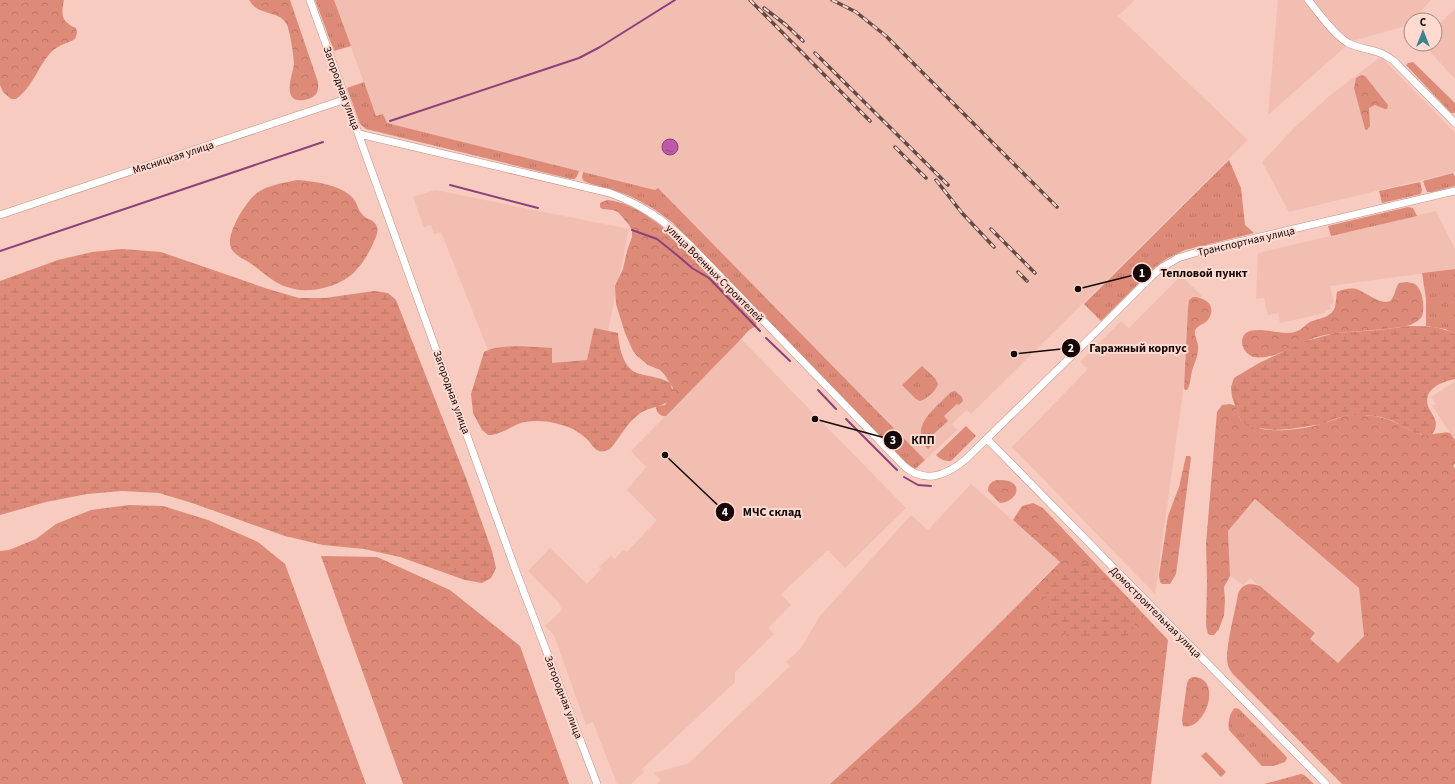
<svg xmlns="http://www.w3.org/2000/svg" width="1455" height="784" font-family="'Source Sans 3',sans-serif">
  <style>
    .built { fill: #f2beb1 }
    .grass { fill: url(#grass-tufts) }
    .forest { fill: url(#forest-crowns) }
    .wetland { fill: url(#wetland-marsh) }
    .water { fill: url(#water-ripples); stroke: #8c417a }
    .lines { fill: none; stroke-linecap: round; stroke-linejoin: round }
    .stream { stroke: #8c417a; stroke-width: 2 }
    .minor-casing { stroke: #bb9287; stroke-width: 8 }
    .minor { stroke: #fff; stroke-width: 7 }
    .rail-casing { stroke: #624a45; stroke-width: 3.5 }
    .rail { stroke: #fedad1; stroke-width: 2; stroke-dasharray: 6; stroke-linecap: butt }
    .labels { text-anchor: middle; stroke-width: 4; stroke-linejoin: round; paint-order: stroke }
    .street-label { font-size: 11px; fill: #160806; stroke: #fedad1 }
    .leader { fill: none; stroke: #160806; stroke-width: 1.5 }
    .callout-dot { fill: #160806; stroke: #fedad1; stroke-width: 1.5 }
    .mark-label { font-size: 12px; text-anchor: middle; font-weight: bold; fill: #fff }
    .callout-label { font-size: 12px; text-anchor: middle; font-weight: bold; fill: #160806; stroke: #fedad1; stroke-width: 4; stroke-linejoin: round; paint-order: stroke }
  </style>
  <defs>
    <pattern id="grass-tufts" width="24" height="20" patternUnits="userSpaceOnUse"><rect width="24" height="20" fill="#dd8b78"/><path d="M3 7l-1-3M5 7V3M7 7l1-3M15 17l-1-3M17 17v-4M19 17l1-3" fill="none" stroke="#bd7666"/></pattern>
    <pattern id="forest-crowns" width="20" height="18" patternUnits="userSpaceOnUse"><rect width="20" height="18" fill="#dd8b78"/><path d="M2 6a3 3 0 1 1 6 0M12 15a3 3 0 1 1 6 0" fill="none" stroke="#bd7666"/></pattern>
    <pattern id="wetland-marsh" width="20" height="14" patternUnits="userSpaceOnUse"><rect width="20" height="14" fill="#dd8b78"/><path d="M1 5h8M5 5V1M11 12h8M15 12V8" fill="none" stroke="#bd7666"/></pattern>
    <pattern id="water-ripples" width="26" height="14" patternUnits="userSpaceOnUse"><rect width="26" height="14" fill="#be59ac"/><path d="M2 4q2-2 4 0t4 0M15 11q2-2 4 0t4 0" fill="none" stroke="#99488a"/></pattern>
  </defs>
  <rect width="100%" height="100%" fill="#f7cbc0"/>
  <path class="built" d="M334 0H1135L1118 16 1248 140 971 414 967 410 962 414 952 424 957 430 925 460 658 188 656 190 387 123 383 114 376 116Z
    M1278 0H1306L1346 46 1268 115Z
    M1310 0H1431L1409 23 1402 27 1349 42Z
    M1455 9V79L1423 44H1435V28Z
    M1379 58 1383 59 1455 133V172L1289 212 1262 162 1294 128 1328 97Z
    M435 190 629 229 608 331 594 329 587 360 552 363V348L508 347 488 350 441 232 434 234 431 225 424 227 413 197Z
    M1436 211 1455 249V269L1330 286 1334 303 1330 304 1331 309 1325 310V313L1280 323 1278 313 1268 315 1264 298 1256 299 1258 253Z
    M1181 276 1201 295 1186 357 1184 358 1187 363 1155 594 1012 447 1088 369 1080 362 1121 321 1129 328Z
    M741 339 906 508 845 568 828 550 781 594 791 605 768 628 774 634 735 672V682L642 769 644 772 631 784H617L593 722 586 725 554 635 545 626 562 610 559 603 528 571 550 548 587 584 601 569 599 567 611 556 615 559 623 550 627 552 657 520 627 490 646 467 631 451Z
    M1455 381V440L1432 406 1436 404 1431 397Z
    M971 484 1060 561 1016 607 919 703 830 784H657L661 780 654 773 689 763 790 666 786 662 801 648 820 616 911 515 928 530Z
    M1255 499 1359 588 1364 636 1338 664 1310 639 1315 633 1250 578 1243 585 1230 576 1228 531Z"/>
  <path class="grass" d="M315 0H334L351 46 334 51Z
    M1413 62 1455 103V113H1451L1406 65 1408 63Z
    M364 82 376 116 383 114 387 123 579 171 577 176 575 179H571L366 129 360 124 347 88Z
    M1229 160 1241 188 1245 225 1254 233 1185 250 1168 258 1155 267 1101 321 1084 304Z
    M583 172 655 190 658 188 925 460 914 470 907 465 673 223C655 209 638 198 616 191 606 187 594 186 584 181L582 178Z
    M1453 173 1455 177V186L1432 192H1427L1423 181Z
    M1420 182 1422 190 1421 194 1382 203 1379 191Z
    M1408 207 1413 208 1417 216 1331 236 1328 226Z
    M1455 269V334L1445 329 1426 326V299L1422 273Z
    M922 366 935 378 938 384C936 391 927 399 920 401L916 399 902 385Z
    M955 391 962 397 963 401 959 405 957 404 944 416 948 421 926 441 931 446 928 449C907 427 937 407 951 392Z
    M966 426 976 436 951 461C945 461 941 460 936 455Z
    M1235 708 1239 709 1284 754 1287 758 1285 762 1273 766H1262L1229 730C1228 723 1229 713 1235 708Z
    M1206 752 1226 772 1221 777 1201 756Z"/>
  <path class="forest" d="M0 0H64C61 14 61 22 76 28L77 33 75 39C68 43 59 45 52 51 38 66 33 87 16 99H11L3 92 0 85Z
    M249 0H290L318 82C318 86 319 90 316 94 312 100 296 103 292 97 286 89 293 73 294 64 294 56 290 32 287 25 281 12 265 15 255 7 253 6 251 2 249 0Z
    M1361 75 1365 76 1388 105 1387 109H1385L1375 105 1369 108 1370 126 1367 130 1365 129 1354 88 1356 78Z
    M297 180C313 181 339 185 351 196 358 203 357 209 362 214 366 220 375 219 377 227 379 233 374 241 372 246 368 254 363 263 357 269 347 282 324 290 308 290 301 291 294 289 287 287 272 283 260 269 247 261 241 258 234 254 231 248 225 235 246 201 257 193 267 185 284 183 297 180Z
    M607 200C649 203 698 260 726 288 736 298 750 309 757 321L756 326 749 330 741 339 666 416C660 417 656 412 656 406L665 405 673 388 664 374 660 370 648 365 637 356 633 351 625 333 616 304 615 286 623 269 627 251 632 237V231L629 225 618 212 613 210 602 209 600 207V203Z
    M1407 282C1410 283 1413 283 1415 284 1423 290 1425 308 1422 316 1420 320 1415 323 1410 325 1405 327 1398 327 1393 328 1368 332 1341 330 1317 337 1301 342 1261 368 1247 353 1240 346 1240 334 1250 331 1265 327 1282 336 1295 332 1302 330 1305 325 1310 322 1319 318 1331 318 1335 307 1336 302 1336 297 1337 292 1344 289 1352 287 1359 290 1366 293 1384 307 1391 300 1395 296 1395 288 1399 283Z
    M1193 297C1207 297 1218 308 1207 321 1204 324 1196 326 1195 331 1194 336 1199 343 1198 349 1198 358 1192 367 1191 376 1190 381 1190 386 1187 390H1185L1184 388 1188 308 1189 300Z
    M1230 404 1236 406 1241 421C1247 424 1252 426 1258 428 1275 433 1304 429 1321 424 1331 422 1340 416 1350 415 1364 414 1380 416 1392 421 1403 425 1411 433 1423 435 1432 436 1441 431 1450 433L1455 440V464L1453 466 1455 468V784H1342L1232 673C1229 669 1227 664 1227 659 1227 639 1235 613 1238 594 1242 583 1250 583 1260 586L1315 633 1310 639 1338 663 1364 636 1359 588 1255 499 1228 531 1230 576 1224 587 1225 601 1224 615 1219 629 1214 635H1210L1208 634 1206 626 1207 581 1206 544 1217 412 1222 405Z
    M1186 456H1190L1191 458 1176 574 1170 584H1162L1160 582 1159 575 1168 516 1179 487Z
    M997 480C1025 478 1020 501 1000 503L988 491C988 484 991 482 997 480Z
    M1033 503 1043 508 1168 640 1151 784H830L919 703 1016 607 1060 562 1013 520 1022 506Z
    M129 505 163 506 208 520 258 542 285 564 366 784H0V551L9 550 36 539 56 524 91 510Z
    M321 556 377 557 450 590 520 646 569 784H403Z
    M1193 677C1224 677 1205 732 1183 726L1182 720 1187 683 1189 679Z
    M1301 774 1304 775 1314 784H1264Z"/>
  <path class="wetland" d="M122 249 161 252 268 289 299 298H325L374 291 388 293 396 300 466 478 492 551 496 568 491 578 482 583 465 580 400 557 364 549 323 545 285 536 192 503 159 493 122 491 87 494 46 502 0 515V281L58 260 92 252Z
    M1409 326C1426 326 1440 326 1455 334V379C1441 382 1423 389 1428 406 1430 411 1435 417 1436 423 1436 428 1434 431 1432 435H1423L1415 433 1393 421 1381 417 1365 415H1350L1337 418 1323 424 1290 429 1274 430 1249 427 1241 421 1232 397 1231 387 1234 378 1259 363 1306 341 1335 333 1379 330Z
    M594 328 618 333C619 347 623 370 640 374 651 377 660 377 670 383L674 394C667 409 649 405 638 415 626 424 620 438 610 449 598 455 595 449 588 440 584 436 578 432 573 429 557 422 535 418 518 424 509 428 502 433 492 435H488L482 430 473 413 472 403 471 394 484 352C498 343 535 347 552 348V363L587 360Z
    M1079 563 1089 564 1095 567C1104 576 1114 586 1123 595 1126 598 1131 602 1133 606 1136 611 1136 619 1135 624 1129 645 1102 636 1087 636 1079 635 1069 638 1063 632 1060 629 1057 624 1054 620 1037 593 1049 571 1079 563Z"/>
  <path class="water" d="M662 147a8 8 0 1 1 16 0a8 8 0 1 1-16 0Z"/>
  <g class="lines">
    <path class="stream" d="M390 121 579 58 600 47 675 0
      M450 185 538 208
      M632 230 657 239 677 255 692 268 709 278 760 331
      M0 251 323 142
      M766 338 790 361
      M818 390 836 409
      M846 419 897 470
      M904 477 918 485 931 486"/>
    <defs>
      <path id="minor" d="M310 0 514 566 597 784
        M1308 0C1319 13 1334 35 1348 43 1364 51 1378 48 1394 61L1455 123
        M359 134 610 193C642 205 664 220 689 244L904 466C925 484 945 476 965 460L1097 331 1152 276 1161 268 1178 258 1204 250 1455 191
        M0 215 346 99
        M987 439 1326 784"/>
    </defs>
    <use href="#minor" class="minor-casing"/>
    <use href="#minor" class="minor"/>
    <defs>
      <path id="rail" d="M750 0 870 121
        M832 0 856 12 886 36 1057 207
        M764 8 786 25 803 41
        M815 53 948 185
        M895 147 926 178
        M936 180 962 213 994 247
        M991 229 1035 273
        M1018 272 1027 281"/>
    </defs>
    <use href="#rail" class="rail-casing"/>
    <use href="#rail" class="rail"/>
  </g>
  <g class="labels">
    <g class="street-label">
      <text transform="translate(342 88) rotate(70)" y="4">Загородная улица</text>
      <text transform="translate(173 157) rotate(-18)" y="4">Мясницкая улица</text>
      <text transform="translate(1246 241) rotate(-13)" y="4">Транспортная улица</text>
      <text transform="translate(715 273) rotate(45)" y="4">улица Военных Строителей</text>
      <text transform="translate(452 392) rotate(70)" y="4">Загородная улица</text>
      <text transform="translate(1156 612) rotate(45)" y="4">Домостроительная улица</text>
      <text transform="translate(564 697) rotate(69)" y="4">Загородная улица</text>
    </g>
  </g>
  <path class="leader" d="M1078 289L1142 273M1014 354L1071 348M815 419L893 440M665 455L725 512"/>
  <g class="callout-dot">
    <circle cx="1078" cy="289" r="4"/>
    <circle cx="1014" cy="354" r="4"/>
    <circle cx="815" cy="419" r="4"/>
    <circle cx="665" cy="455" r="4"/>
    <circle cx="1142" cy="273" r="10"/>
    <circle cx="1071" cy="348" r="10"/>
    <circle cx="893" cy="440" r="10"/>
    <circle cx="725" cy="512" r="10"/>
  </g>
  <g class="mark-label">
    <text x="1142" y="277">1</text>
    <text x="1071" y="352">2</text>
    <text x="893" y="444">3</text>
    <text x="725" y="516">4</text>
  </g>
  <g class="callout-label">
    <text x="1204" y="277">Тепловой пункт</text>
    <text x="1138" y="352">Гаражный корпус</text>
    <text x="923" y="444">КПП</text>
    <text x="772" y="516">МЧС склад</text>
  </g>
  <g transform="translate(1423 32)"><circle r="19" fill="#fedad1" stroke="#a18680"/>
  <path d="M0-3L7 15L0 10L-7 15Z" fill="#3d8090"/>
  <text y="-6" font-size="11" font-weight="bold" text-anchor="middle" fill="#160806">С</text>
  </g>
</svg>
